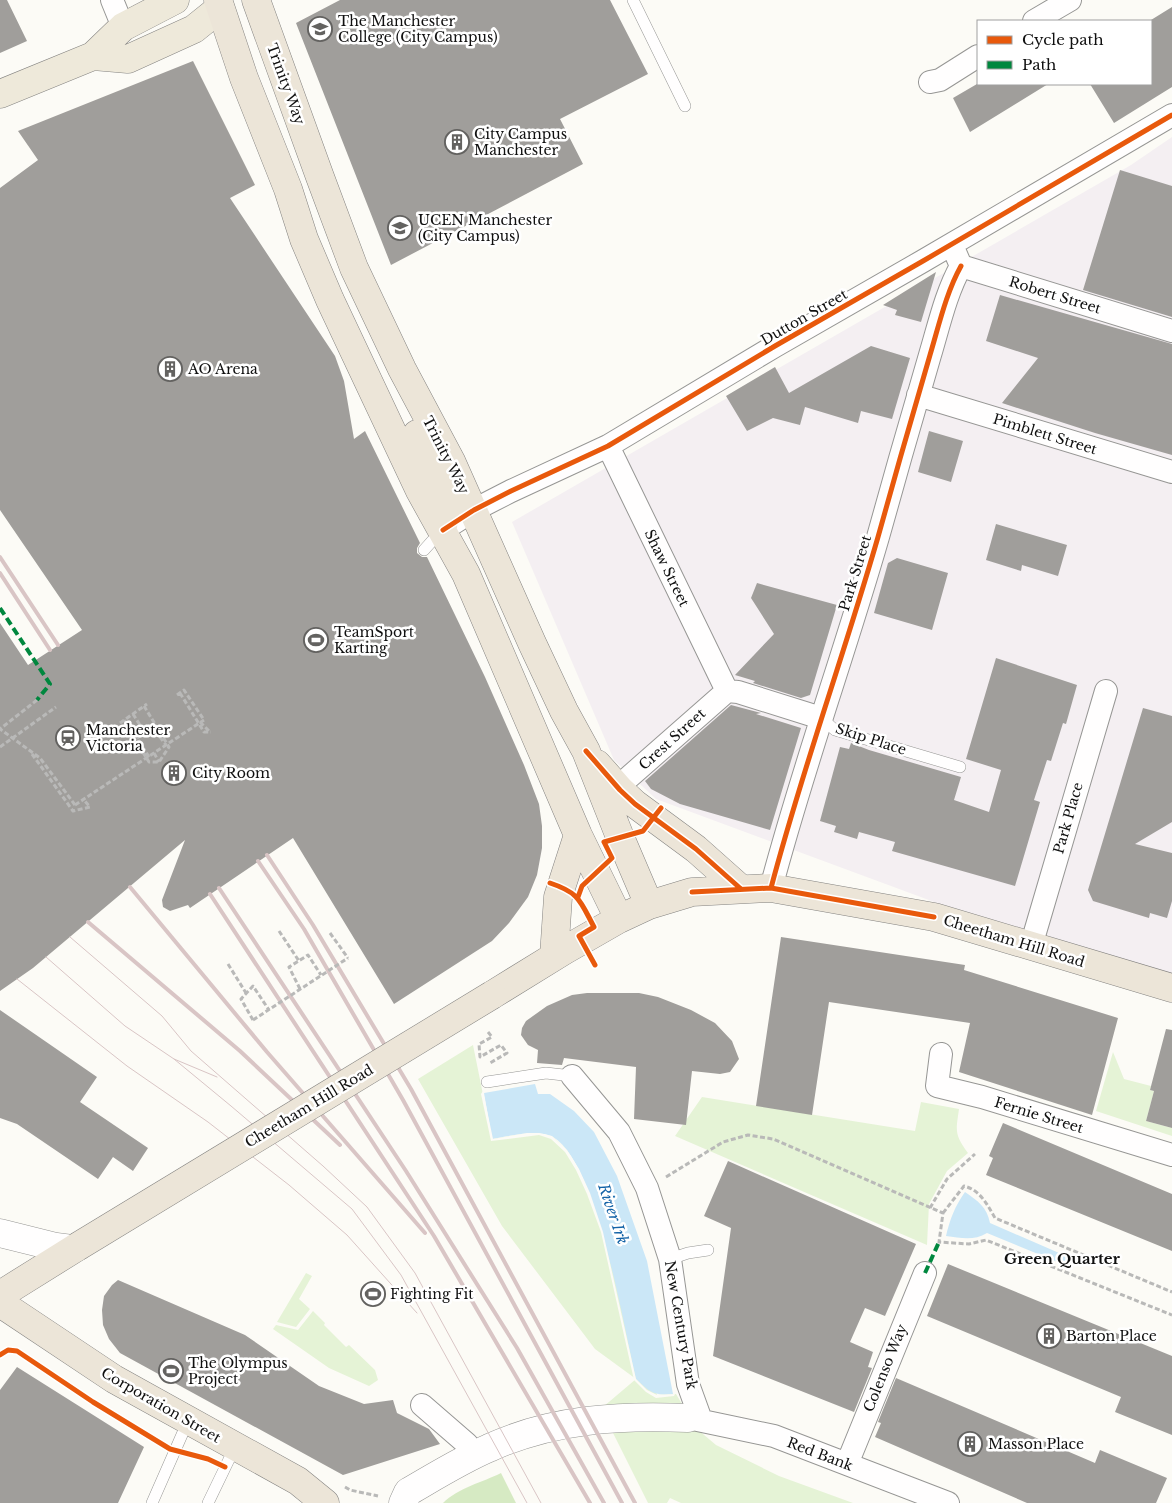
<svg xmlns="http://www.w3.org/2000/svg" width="1172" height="1503" font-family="'Libre Baskerville',serif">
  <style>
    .industrial { fill: #f4eff2 }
    .green { fill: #e5f3d6 }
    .forest { fill: #d6eac3 }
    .water { fill: #cbe7f7 }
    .pier { fill: #fcfbf6 }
    .building { fill: #a09e9b }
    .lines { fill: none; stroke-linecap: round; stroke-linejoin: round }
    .service-casing { stroke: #969694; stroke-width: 12 }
    .minor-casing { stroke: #969694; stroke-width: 24 }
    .tertiary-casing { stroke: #969694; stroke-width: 29 }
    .primary-casing { stroke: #848381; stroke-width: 29 }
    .trunk-casing { stroke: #848381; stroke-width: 29 }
    .path { stroke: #b9b9b8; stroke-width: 3; stroke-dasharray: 5 2.5; stroke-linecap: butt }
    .service { stroke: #fffefe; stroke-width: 11 }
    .minor { stroke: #fffefe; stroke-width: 22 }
    .tertiary { stroke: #fffefe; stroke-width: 28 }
    .primary { stroke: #eee9da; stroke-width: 28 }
    .trunk { stroke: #ece5d8; stroke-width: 28 }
    .tram { stroke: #d9c5c5; stroke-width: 1 }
    .rail { stroke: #d9c5c5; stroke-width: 4 }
    .trunk-bridge-casing { stroke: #848381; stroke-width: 29; stroke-linecap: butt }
    .path-bridge { stroke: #b9b9b8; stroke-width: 3; stroke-dasharray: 5 2.5; stroke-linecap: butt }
    .trunk-bridge { stroke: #ece5d8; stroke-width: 28 }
    .quiet { stroke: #00873e; stroke-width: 4; stroke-dasharray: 8 4; stroke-linecap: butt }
    .cycleway-casing { stroke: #fff; stroke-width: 8 }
    .cycleway { stroke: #e8590c; stroke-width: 5 }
    .labels { text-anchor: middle; stroke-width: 5; stroke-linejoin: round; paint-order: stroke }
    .poi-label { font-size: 14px; fill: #101010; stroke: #fff; text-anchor: start }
    .street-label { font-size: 14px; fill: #101010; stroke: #fff }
    .water-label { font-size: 15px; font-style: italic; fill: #1463a7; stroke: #fff }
    .neighbourhood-label { font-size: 15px; font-weight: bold; fill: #101010; stroke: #fff }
  </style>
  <rect width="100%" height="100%" fill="#fcfbf6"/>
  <path class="industrial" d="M1172 137V990L656 799 614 760 512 522 1131 165Z"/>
  <path class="green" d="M473 1045 492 1139 527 1133 552 1136 567 1150 590 1193 657 1395 676 1394 697 1429 716 1445 779 1476 853 1503H681L670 1498 667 1503H648L609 1425 603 1407 636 1379 595 1349 502 1226 418 1079Z
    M1113 1052 1124 1079 1151 1086 1150 1090 1154 1091 1146 1121 1172 1128V1136L1096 1111Z
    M702 1097 915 1131 921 1102 959 1109C956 1131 954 1134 968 1153L947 1171 929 1204 927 1245 675 1136Z
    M306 1273 312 1276 299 1299 310 1309 296 1327 277 1322Z
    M313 1311 325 1323 324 1325 346 1347 349 1345 375 1370 378 1380 369 1386 329 1368 273 1329 276 1325 298 1330Z"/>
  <path class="forest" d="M501 1473 516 1503H443C458 1488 483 1482 501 1473Z"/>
  <path class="water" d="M535 1084 538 1094H550L574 1111 594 1132 617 1176 647 1261 673 1394C653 1396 650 1392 636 1379 624 1329 597 1162 553 1137 539 1129 508 1136 492 1139L484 1093Z
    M965 1192C978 1201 987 1207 990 1223L1066 1256 1065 1265 987 1233C974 1241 961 1238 946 1236 950 1219 955 1206 965 1192Z"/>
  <path class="pier" d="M483 1091 493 1139 527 1133H539L552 1136 567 1150 579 1169 590 1193 603 1232 636 1379 647 1390 657 1395 675 1394 674 1396 656 1398 646 1392 634 1380 601 1232 587 1194 576 1170 565 1152 551 1139 539 1135 491 1141 481 1094Z"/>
  <path class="building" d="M0 0H7L27 41 0 53Z
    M340 0H610L648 74 560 119 583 164 391 265 296 23Z
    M1172 7V87L1114 123 1090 84H1151V20Z
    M193 61 255 185 230 198 335 356 344 381 354 439 365 431 420 543 417 548V553L422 557H427L485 677 524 765 539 804 542 826V848L537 875 528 897 509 923 492 941 394 1004 293 838 190 908 188 905 170 911 163 907 162 900 185 840 33 968 0 991V623L28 665 82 630 0 510V188L38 160 18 131Z
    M977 84H1048L970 132 953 98Z
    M1120 170 1172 186V317L1083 290Z
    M936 272 921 322 895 315 897 310 883 305Z
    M1000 295 1172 344V455L1095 433 1002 403 1038 358 986 341Z
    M871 346 910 358 892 419 861 411 858 423 805 407 800 425 773 418 747 431 726 396 775 367 789 393Z
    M929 431 963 441 951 482 918 472Z
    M996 524 1067 545 1058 576 1022 565 1021 571 986 560Z
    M897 558 948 573 932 630 874 613 888 563Z
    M757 583 837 605 810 695 801 698 753 683 755 681 735 675 774 634 751 598Z
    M996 658 1077 685 1066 724 1063 723 1051 761 1047 760 1034 800 1040 802 1015 886 892 851 895 842 859 832 857 839 834 832 836 826 820 821 840 747 849 749 851 743 869 750 961 777 954 800 989 812 1001 770 966 759Z
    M731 705 761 713 756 714 801 728 770 830 680 804 651 789 645 781Z
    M1143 708 1172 716V822L1135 844 1172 853V901L1167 918 1150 913 1149 918 1093 901 1088 890Z
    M781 937 965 965 964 970 1118 1018 1092 1115 959 1072 970 1023 829 1002 812 1115 756 1106Z
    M587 993H639L658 997 691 1010 715 1023 732 1041 739 1059 730 1072 720 1074 692 1071 686 1125 634 1119 636 1067 564 1058 562 1065 537 1063 538 1050 528 1045 521 1035 522 1028 526 1021 547 1006 572 995Z
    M0 1010 97 1077 80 1102 148 1148 133 1171 113 1157 98 1179 17 1124 0 1118Z
    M1166 1029 1172 1030V1128L1146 1121 1154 1091 1150 1090Z
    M1003 1123 1172 1194V1251L986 1175 993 1158 989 1156Z
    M728 1161 916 1244 885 1316 865 1308 850 1342 873 1352 868 1367 872 1368 854 1412 713 1356 731 1228 704 1216Z
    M948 1264 1172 1356V1435L1115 1412 1121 1397 927 1316Z
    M118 1280 245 1335 319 1386 364 1404 393 1400 397 1413 429 1429 440 1444 343 1475 120 1353 109 1339 103 1325 102 1310 104 1296 112 1285Z
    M17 1367 144 1447 118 1503H0V1390Z
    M896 1378 1095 1463 1100 1450 1167 1478 1156 1503H1027L875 1437 881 1423 878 1422Z"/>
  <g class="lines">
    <defs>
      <path id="service" d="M633 0 685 106
        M424 550 441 531
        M821 718 835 730 960 767
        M487 1082 546 1073 572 1076
        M670 1259 688 1253 708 1250
        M152 1503 188 1421
        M208 1503 235 1447"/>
      <path id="minor" d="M112 0 123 27
        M1034 21 1070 0
        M930 82 940 80 978 56
        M955 252 961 266 1172 331
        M918 395 1172 472
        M608 446 727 691
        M443 530 474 510 511 491 608 446 775 346 923 261 1172 115
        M727 691 738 692 821 718
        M620 790 628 778 727 691
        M771 888C802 770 844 655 878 537 895 476 912 416 930 355 939 325 946 293 961 266
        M1031 946 1106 691
        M941 1054 937 1086 982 1097 1172 1155
        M572 1076 619 1132 647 1188 670 1259 688 1384 701 1420
        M422 1405 467 1444 474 1456
        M688 1418 774 1436 948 1503
        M847 1464 925 1273"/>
      <path id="tertiary" d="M0 1233 56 1247 72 1249
        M403 1503 408 1492C434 1477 461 1460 489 1448 552 1419 620 1415 688 1418"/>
      <path id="primary" d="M93 56 128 59 194 29 220 8
        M0 94 93 56 123 27 175 0"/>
      <path id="trunk" d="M218 0 244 78 288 189 304 239 330 300 420 491 466 574 578 835 619 919
        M256 0 320 177 354 268 402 369 451 461 532 643 564 711 586 751 620 837 649 905
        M417 434 440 485 446 508 443 526
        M597 764 620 790 635 804 696 849 741 889
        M554 956 558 897 578 835
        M492 995 565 950 619 919 649 905 692 892 771 888 934 917 1172 988
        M0 1295 77 1247
        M0 1303 114 1379 298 1481 325 1503"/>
    </defs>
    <use href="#service" class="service-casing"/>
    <use href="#minor" class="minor-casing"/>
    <use href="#tertiary" class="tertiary-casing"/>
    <use href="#primary" class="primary-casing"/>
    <use href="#trunk" class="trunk-casing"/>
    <path class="path" d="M180 693 204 732H211
      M177 695 184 690 204 720
      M37 700 0 729 40 758 75 805
      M144 706 169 747 159 762
      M133 714 145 733
      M124 720 136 740
      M200 722 210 732
      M120 723 147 704
      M139 746 149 762H159
      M154 753 159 762
      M32 754 73 811 90 807 84 800
      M149 757 137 738 153 728 166 745
      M279 931 299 961
      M330 933 348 958
      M228 964 246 993
      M300 989 289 967 308 955 321 975
      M253 1020 241 999 253 986 269 1010
      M488 1032 492 1037 479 1044 480 1057 501 1045 507 1053 490 1063
      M666 1177 723 1142 748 1135 773 1139 943 1213 939 1242 969 1244 986 1240 1172 1315
      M930 1208 947 1179 975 1154
      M943 1213 964 1186C980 1190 987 1204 995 1218L1172 1292
      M345 1487 350 1490 378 1496"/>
    <use href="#service" class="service"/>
    <use href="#minor" class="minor"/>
    <use href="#tertiary" class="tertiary"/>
    <use href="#primary" class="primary"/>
    <use href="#trunk" class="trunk"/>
    <path class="tram" d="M70 937 162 1016 191 1051 323 1166 367 1207 415 1273 541 1503
      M46 957 125 1026 174 1059 217 1077
      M17 979 127 1066 208 1122 289 1185 347 1235 417 1313
      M174 1059 231 1106 352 1209 401 1275 527 1503"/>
    <path class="rail" d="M0 557 58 645
      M0 573 50 650
      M267 855 313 925 411 1089 635 1503
      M258 861 304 929 403 1100 622 1503
      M130 887 267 1052 425 1233
      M219 888 406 1171 517 1348 604 1503
      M210 894 434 1236 590 1503
      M88 922 240 1051 340 1145"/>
    <defs>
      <path id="trunk-bridge" d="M77 1247 492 995"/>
    </defs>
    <use href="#trunk-bridge" class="trunk-bridge-casing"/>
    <path class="path-bridge" d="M0 747 56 707
      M75 805 204 720
      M253 1020 348 958"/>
    <use href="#trunk-bridge" class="trunk-bridge"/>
    <path class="quiet" d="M0 608 50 684 37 700
      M925 1273 939 1242"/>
    <defs>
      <path id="cycleway" d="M443 530 474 510 511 491 608 446 775 346 923 261 1172 115
        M586 751 620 790 635 804 696 849 741 889
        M550 883C580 893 580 901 594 927L579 936 595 965
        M771 888C802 770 844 655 878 537 895 476 912 416 930 355 939 325 946 293 961 266
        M692 892 771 888 934 917
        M578 897 582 886 612 858 604 842 643 831 661 808
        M0 1355 8 1350 17 1351 93 1402 170 1449 208 1459 225 1467"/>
    </defs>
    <use href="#cycleway" class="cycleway-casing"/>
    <use href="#cycleway" class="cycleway"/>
  </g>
  <defs>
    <symbol id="university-ring" viewBox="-11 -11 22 22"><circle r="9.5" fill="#fff" stroke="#636260" stroke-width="1.5"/><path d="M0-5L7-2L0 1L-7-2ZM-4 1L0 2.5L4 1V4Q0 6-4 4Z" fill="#636260"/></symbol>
    <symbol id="building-ring" viewBox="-11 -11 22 22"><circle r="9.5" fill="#fff" stroke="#636260" stroke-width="1.5"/><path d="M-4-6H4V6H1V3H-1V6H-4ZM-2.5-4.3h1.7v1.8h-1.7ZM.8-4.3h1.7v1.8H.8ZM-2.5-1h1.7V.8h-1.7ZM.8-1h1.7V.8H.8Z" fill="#636260"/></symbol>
    <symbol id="stadium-ring" viewBox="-11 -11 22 22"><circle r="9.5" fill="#fff" stroke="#636260" stroke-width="1.5"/><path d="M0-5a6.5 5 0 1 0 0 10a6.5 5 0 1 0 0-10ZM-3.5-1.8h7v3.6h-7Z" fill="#636260"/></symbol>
    <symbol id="station-ring" viewBox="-11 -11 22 22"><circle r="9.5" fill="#fff" stroke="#636260" stroke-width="1.5"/><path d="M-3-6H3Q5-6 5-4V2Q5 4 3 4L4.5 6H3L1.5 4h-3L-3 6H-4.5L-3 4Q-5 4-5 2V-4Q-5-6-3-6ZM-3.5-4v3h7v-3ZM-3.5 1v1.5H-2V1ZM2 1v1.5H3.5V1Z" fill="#636260"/></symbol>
  </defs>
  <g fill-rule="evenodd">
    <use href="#university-ring" x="306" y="15" width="28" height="28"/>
    <use href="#building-ring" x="443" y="128" width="28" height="28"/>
    <use href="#university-ring" x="386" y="214" width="28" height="28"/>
    <use href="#building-ring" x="156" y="355" width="28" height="28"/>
    <use href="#stadium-ring" x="302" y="626" width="28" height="28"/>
    <use href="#station-ring" x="54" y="724" width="28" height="28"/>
    <use href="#building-ring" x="160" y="759" width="28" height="28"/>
    <use href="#stadium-ring" x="359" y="1280" width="28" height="28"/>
    <use href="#building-ring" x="1035" y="1322" width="28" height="28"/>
    <use href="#stadium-ring" x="157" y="1357" width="28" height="28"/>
    <use href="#building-ring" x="956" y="1430" width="28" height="28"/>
  </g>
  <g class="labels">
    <g class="poi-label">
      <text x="338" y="26">The Manchester<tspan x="338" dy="16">College (City Campus)</tspan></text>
      <text x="474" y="139">City Campus<tspan x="474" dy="16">Manchester</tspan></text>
      <text x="418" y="225">UCEN Manchester<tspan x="418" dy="16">(City Campus)</tspan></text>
      <text x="188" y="374">AO Arena</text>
      <text x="334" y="637">TeamSport<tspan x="334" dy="16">Karting</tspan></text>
      <text x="86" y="735">Manchester<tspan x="86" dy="16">Victoria</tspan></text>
      <text x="192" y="778">City Room</text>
      <text x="390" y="1299">Fighting Fit</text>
      <text x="1066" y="1341">Barton Place</text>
      <text x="188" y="1368">The Olympus<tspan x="188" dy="16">Project</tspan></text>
      <text x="988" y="1449">Masson Place</text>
    </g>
    <g class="street-label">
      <text transform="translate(286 84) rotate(70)" y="5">Trinity Way</text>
      <text transform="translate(1055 295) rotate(17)" y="5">Robert Street</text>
      <text transform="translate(804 317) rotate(-30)" y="5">Dutton Street</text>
      <text transform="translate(1045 434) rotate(17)" y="5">Pimblett Street</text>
      <text transform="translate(446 455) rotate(63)" y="5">Trinity Way</text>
      <text transform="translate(667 568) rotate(64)" y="5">Shaw Street</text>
      <text transform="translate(855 573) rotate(-73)" y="5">Park Street</text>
      <text transform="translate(672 739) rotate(-42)" y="5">Crest Street</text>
      <text transform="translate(871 739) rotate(18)" y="5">Skip Place</text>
      <text transform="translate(1068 818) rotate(-74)" y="5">Park Place</text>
      <text transform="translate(1014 941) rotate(17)" y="5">Cheetham Hill Road</text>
      <text transform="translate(309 1106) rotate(-31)" y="5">Cheetham Hill Road</text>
      <text transform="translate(1039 1115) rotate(17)" y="5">Fernie Street</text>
      <text transform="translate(681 1325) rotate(80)" y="5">New Century Park</text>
      <text transform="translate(885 1368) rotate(-68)" y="5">Colenso Way</text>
      <text transform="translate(161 1405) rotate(30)" y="5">Corporation Street</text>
      <text transform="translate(820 1454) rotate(21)" y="5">Red Bank</text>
    </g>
    <g class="water-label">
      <text transform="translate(613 1214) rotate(71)" y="5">River Irk</text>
    </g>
    <g class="neighbourhood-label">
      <text x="1062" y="1264">Green Quarter</text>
    </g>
  </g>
  <rect x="977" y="20" width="175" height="65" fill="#ffffff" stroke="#9f9f9f"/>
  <rect x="987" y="36" width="25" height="8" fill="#e8590c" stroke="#9f9f9f"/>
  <text x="1022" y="45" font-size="15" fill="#101010">Cycle path</text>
  <rect x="987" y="61" width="25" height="8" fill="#00873e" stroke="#9f9f9f"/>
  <text x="1022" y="70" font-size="15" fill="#101010">Path</text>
</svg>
